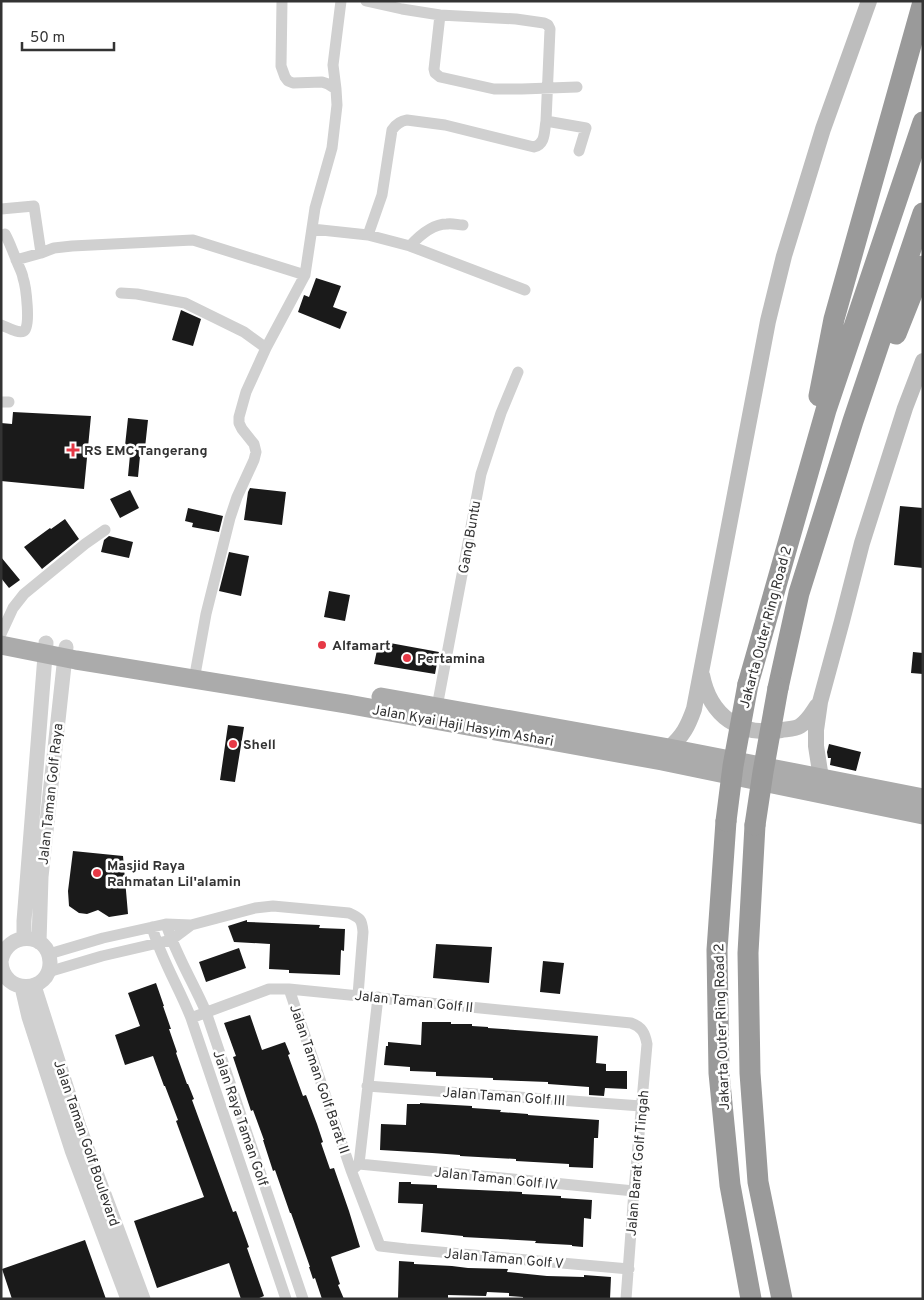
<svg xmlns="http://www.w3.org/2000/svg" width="924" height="1300" font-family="Overpass,sans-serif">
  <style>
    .building { fill: #1a1a1a }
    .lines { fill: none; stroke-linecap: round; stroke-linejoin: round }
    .minor { stroke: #d0d0d0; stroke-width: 11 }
    .tertiary { stroke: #d0d0d0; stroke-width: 15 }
    .secondary { stroke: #bdbdbd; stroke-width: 16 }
    .primary { stroke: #ababab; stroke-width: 19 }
    .motorway { stroke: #9a9a9a; stroke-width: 21 }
    .motorway-bridge { stroke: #9a9a9a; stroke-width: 21 }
    .poi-dot { fill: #e63946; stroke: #fff; stroke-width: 2 }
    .labels { text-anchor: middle; stroke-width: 5; stroke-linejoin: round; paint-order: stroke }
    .poi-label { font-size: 14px; font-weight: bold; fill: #333; stroke: #fff; text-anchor: start }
    .street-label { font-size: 14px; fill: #333; stroke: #fff }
  </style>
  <rect width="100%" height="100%" fill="#fff"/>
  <path class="building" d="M316 278 341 286 333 307 347 312 340 329 298 312 304 295 309 297Z
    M181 310 201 319 193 346 172 340Z
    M13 412 91 416 84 489 1 481V423L12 424Z
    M128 418 148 420 144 457 140 456 138 477 128 476 130 455H124Z
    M250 488 286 492 282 525 244 520 248 492Z
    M130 490 139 508 120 518 110 499Z
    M900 506 923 508V568L894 565Z
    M188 508 223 516 219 532 192 527 193 523 185 521Z
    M65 519 79 539 42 569 24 547 50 528 51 529Z
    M109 536 133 542 129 558 101 552 104 540Z
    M229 552 249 556 241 596 219 591Z
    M1 557 20 580 9 588 1 578Z
    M329 591 350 595 345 621 324 617Z
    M379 641 439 652 435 674 374 664Z
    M913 652 923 653V674L911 673Z
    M228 725 244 727 235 782 220 780Z
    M829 744 861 752 856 771 830 765 831 758H828L827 752Z
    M73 851 123 856 128 914 109 917 98 910 87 914 79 913 69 906 68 891Z
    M247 920V922L320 925 319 928 345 929 344 951 341 950 340 975 289 973V970L269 969 270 944 234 942 228 926Z
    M436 944 492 947 489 983 433 978Z
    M239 948 246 968 206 982 199 962Z
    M543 961 564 963 560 994 540 992Z
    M156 983 164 1006H163L171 1029H169L177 1052 176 1053 187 1084H188L194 1099 192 1100 233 1212 236 1211 249 1247 247 1248 264 1296 257 1299H241L229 1263 157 1288 134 1221 204 1197 176 1121 178 1120 165 1086H164L153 1056 125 1065 115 1035 140 1026 128 993Z
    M250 1015 262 1050 285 1042 290 1054 288 1055 303 1096 306 1095 317 1124 323 1142 321 1143 330 1169 334 1168 349 1211 360 1247 331 1257 340 1284 338 1285 344 1299H322L315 1278 313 1279 309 1267H310L291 1213H290L275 1170 273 1171 263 1140H264L253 1110 251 1111 233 1057 236 1056 224 1023Z
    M422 1022H451V1024H472V1026L488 1027V1028L598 1036 596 1063 606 1064V1071H627V1089L605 1088 604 1096 589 1095V1087L548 1084V1082L493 1080V1078L436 1076V1072L410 1071V1067L384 1065 386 1046H388V1042L421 1045Z
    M420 1103 472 1106V1108L501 1110 500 1112 528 1114V1115L599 1120 598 1138H594L593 1168 569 1167V1164L516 1161V1159L460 1156V1155L432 1153 380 1150 381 1124 406 1125 407 1104H420Z
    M399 1182H411V1184L437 1185V1188L522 1192V1194L561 1196V1198L592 1200 591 1219 584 1218 583 1247 572 1246V1245L535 1243 536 1241 463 1237V1236L421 1232 423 1204 398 1203Z
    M85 1240 106 1299H12L2 1269Z
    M399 1261 414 1262V1264L452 1266 468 1268 508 1269 507 1272 547 1276 584 1277V1275L611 1277 610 1299H523V1297L509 1296V1293L487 1292 486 1296 448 1295V1299H398Z"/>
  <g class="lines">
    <path class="minor" d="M366 1 402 9 440 15 516 19 544 23 548 25 550 29 546 121
      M440 15 434 69 435 73 440 77 494 89H522L577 87
      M336 89 333 65 341 1
      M1 209 34 206 41 253 16 260
      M312 229 368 235 410 246 525 290
      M368 235 382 195 392 130C396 124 400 121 407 120L445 125 534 147C546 144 544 131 546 121L586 128 579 151
      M410 246C419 236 433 224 447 224 452 223 458 225 463 225
      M41 253 54 248 72 246 193 240 305 275
      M121 293 137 294 185 303 244 332 266 348
      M1 325C7 327 18 334 24 331 31 328 26 286 23 278 22 271 18 266 16 259 12 250 10 243 5 234
      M1 402H9
      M1 634 13 608 24 594 85 544 105 530
      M194 680 206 614 230 518 237 497 254 460 256 452 254 444 242 429 239 423V417L246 392 266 348 305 275 315 208 332 148 337 105 336 89 328 84 322 82 293 83 288 81 285 77 281 66 282 1
      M437 707 481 474 501 413 518 372
      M166 924C176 955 193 982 206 1012L303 1299
      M152 927C161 959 179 987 191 1018L286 1299
      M49 954 103 938 166 924 191 925 255 908 273 906 349 913C360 918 362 919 363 932L358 995
      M48 972 102 956 171 940 191 925
      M289 989 351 1170 380 1246 406 1249 629 1269
      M191 1018 269 989H289L631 1023C642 1027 645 1033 647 1044L634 1191 626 1299
      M367 1086 641 1106
      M359 1164 634 1191
      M353 1169 359 1164 378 997"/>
    <path class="tertiary" d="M24 938V921L46 643
      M39 942 41 877 66 647
      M1 961C6 931 49 931 50 962 51 993 3 996 1 962
      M34 986 79 1127 143 1299
      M22 987 29 1017 72 1150 128 1299"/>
    <path class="secondary" d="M702 675C710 716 740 737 781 730 787 729 795 729 800 726 808 721 812 713 817 706
      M669 748C683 736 688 726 694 709L768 321 784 256 823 129 869 1
      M821 778 816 746V730L820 702 842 621 862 543 905 408 923 361"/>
    <path class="primary" d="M1 645 76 660 347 704 662 761 923 815
      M381 697 669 748 923 798"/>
    <path class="motorway" d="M896 334 923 266
      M819 396 834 319 923 2
      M748 684 826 410 923 122
      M778 688 799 593 853 421 923 213
      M726 821 717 950 719 1073 730 1185 751 1299
      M755 825 748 953 750 1073 758 1182 782 1299"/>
    <path class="motorway-bridge" d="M726 821 733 766 748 684
      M755 825 763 772 778 688"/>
  </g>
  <g class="poi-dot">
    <path d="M70.5 442.5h5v5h5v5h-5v5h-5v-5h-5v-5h5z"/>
    <circle cx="322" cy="645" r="5"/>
    <circle cx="407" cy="658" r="5"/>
    <circle cx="233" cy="744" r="5"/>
    <circle cx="97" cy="873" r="5"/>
  </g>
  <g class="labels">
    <g class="poi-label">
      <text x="84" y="455">RS EMC Tangerang</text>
      <text x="332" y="650">Alfamart</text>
      <text x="417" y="663">Pertamina</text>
      <text x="243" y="749">Shell</text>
      <text x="107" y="870">Masjid Raya<tspan x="107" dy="16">Rahmatan Lil'alamin</tspan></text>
    </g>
    <g class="street-label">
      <text transform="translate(469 537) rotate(-80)" y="5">Gang Buntu</text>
      <text transform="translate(765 627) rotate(-75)" y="5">Jakarta Outer Ring Road 2</text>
      <text transform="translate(463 725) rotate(10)" y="5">Jalan Kyai Haji Hasyim Ashari</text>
      <text transform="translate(50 794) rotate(-84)" y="5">Jalan Taman Golf Raya</text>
      <text transform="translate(414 1001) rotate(6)" y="5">Jalan Taman Golf II</text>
      <text transform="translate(721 1027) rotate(-92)" y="5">Jakarta Outer Ring Road 2</text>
      <text transform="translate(320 1079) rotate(71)" y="5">Jalan Taman Golf Barat II</text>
      <text transform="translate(504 1096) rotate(4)" y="5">Jalan Taman Golf III</text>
      <text transform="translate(241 1118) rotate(71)" y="5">Jalan Raya Taman Golf</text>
      <text transform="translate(87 1143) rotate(71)" y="5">Jalan Taman Golf Boulevard</text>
      <text transform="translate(637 1163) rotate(-85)" y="5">Jalan Barat Golf Tingah</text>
      <text transform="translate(496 1178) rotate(6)" y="5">Jalan Taman Golf IV</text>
      <text transform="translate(504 1258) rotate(5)" y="5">Jalan Taman Golf V</text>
    </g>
  </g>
  <rect width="924" height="1300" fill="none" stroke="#333333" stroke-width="5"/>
  <path d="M22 42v8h92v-8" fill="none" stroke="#333333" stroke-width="2.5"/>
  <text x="30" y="42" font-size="15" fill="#333333" stroke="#ffffff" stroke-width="4" paint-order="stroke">50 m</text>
</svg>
